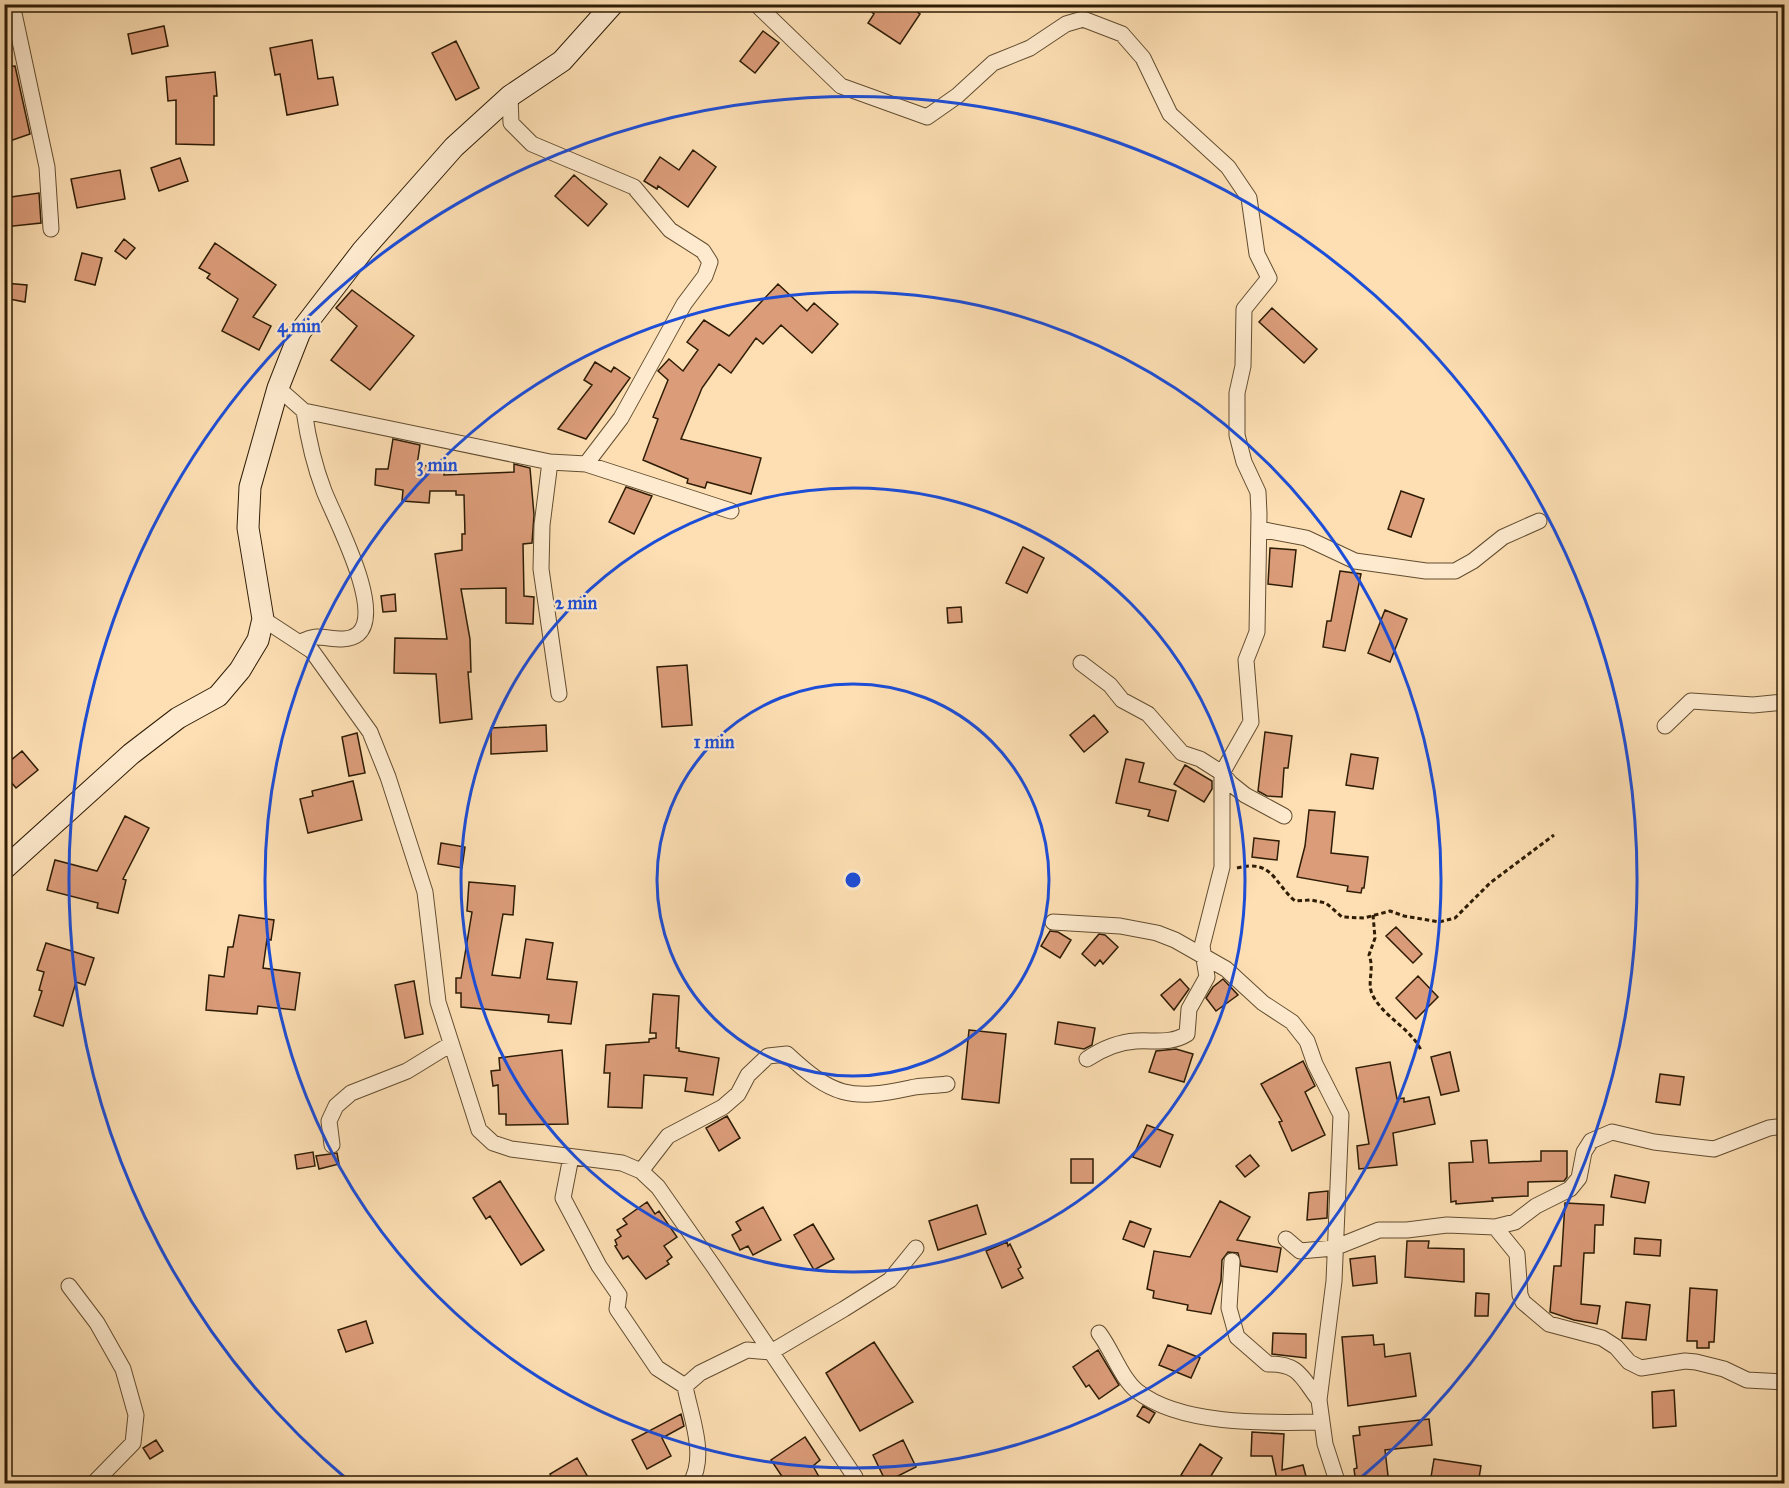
<svg xmlns="http://www.w3.org/2000/svg" width="1789" height="1488" font-family="'IM FELL Great Primer',serif">
  <style>
    .building { fill: #db9c79; stroke: #2e1c05; stroke-width: 1.5 }
    .lines { fill: none; stroke-linecap: round; stroke-linejoin: round }
    .street-casing { stroke: #624d30; stroke-width: 17 }
    .secondary-casing { stroke: #2e1c05; stroke-width: 23 }
    .path { stroke: #2e1c05; stroke-width: 3; stroke-dasharray: 4.5 3; stroke-linecap: butt }
    .street { stroke: #feeace; stroke-width: 15 }
    .secondary { stroke: #feeace; stroke-width: 21 }
    .ring { fill: none; stroke: #1d4ed8; stroke-width: 3 }
    .centre { fill: #1d4ed8; stroke: #feeace; stroke-width: 3 }
    .ring-label { font-size: 18px; text-anchor: middle; font-weight: bold; fill: #1d4ed8; stroke: #feeace; stroke-width: 4.5; stroke-linejoin: round; paint-order: stroke }
  </style>
  <rect width="100%" height="100%" fill="#fddfb3"/>
  <filter id="stains"><feTurbulence type="fractalNoise" baseFrequency=".00333" numOctaves="4"/><feColorMatrix values="0 0 0 0 .2 0 0 0 0 .09 0 0 0 0 .02 0 0 0 .5 -.17"/></filter>
  <radialGradient id="worn" r=".72"><stop offset=".6" stop-color="#630" stop-opacity="0"/><stop offset="1" stop-color="#630" stop-opacity=".3"/></radialGradient>
  <path class="building" d="M862 4H906L920 14 900 44 868 23 874 14Z
    M164 26 168 46 132 54 128 34Z
    M763 31 779 43 755 73 740 61Z
    M312 40 318 79 333 77 338 105 287 115 280 74 275 75 270 48Z
    M456 41 479 88 456 100 432 53Z
    M15 66 30 134 4 143V67Z
    M215 72 217 96H214V145L176 144V100L168 101 166 77Z
    M693 150 716 167 688 207 658 186 657 189 644 181 660 157 679 170Z
    M180 158 188 181 159 191 151 168Z
    M120 170 125 199 77 208 71 179Z
    M574 175 607 204 588 226 555 196Z
    M39 193 41 223 4 227V198Z
    M124 239 135 248 126 259 115 251Z
    M215 243 276 285 253 317 271 326 259 350 222 331 238 299 207 278 210 274 199 268Z
    M82 253 102 258 95 285 75 280Z
    M4 283 27 285 25 302 4 298Z
    M778 284 807 311 814 303 838 324 812 353 781 325 763 344 756 338 731 373 719 364 702 388 681 439 761 458 751 494 707 482 705 488 687 483 688 479 643 460 658 419 653 417 668 380 658 371 669 359 683 371 698 350 687 342 704 320 729 336Z
    M352 290 414 336 370 390 331 360 357 326 336 308Z
    M1272 308 1317 349 1304 363 1259 322Z
    M595 362 611 372 614 367 630 378 586 439 558 429 592 385 584 380Z
    M393 439 420 445 417 465 445 467 444 475 514 472V464L530 468 534 515 532 543 523 544 524 596 534 597 533 624 506 623V588L461 589 470 639 471 672H468L472 719 440 723 436 674 394 673 395 638 447 639 435 554 462 550V534H465L464 495H456V491H430L429 503 402 501 403 490 375 485 376 469H388Z
    M626 487 652 496 634 534 609 522Z
    M1401 491 1424 499 1411 537 1388 529Z
    M1023 547 1044 558 1027 593 1006 583Z
    M1270 548 1296 550 1292 587 1268 584Z
    M1340 571 1361 574 1345 651 1323 647 1327 621H1331Z
    M395 594 396 611 383 612 381 596Z
    M961 607 962 622 948 623 947 608Z
    M1385 610 1407 619 1390 662 1368 653Z
    M687 665 692 725 662 727 657 667Z
    M1094 715 1108 732 1084 752 1070 735Z
    M546 725 547 751 491 754V728Z
    M1265 732 1292 736 1288 768H1284L1282 797 1267 796 1258 791Z
    M357 733 365 773 349 776 342 737Z
    M22 751 38 770 16 788 4 774V766Z
    M1351 754 1378 758 1373 789 1346 785Z
    M1126 759 1144 763 1139 782 1176 791 1168 821 1148 816 1150 810 1116 803Z
    M1185 765 1212 781V789L1204 802 1174 784Z
    M353 781 362 820 308 833 300 799 313 796 312 791Z
    M1309 810 1335 812 1331 853 1368 857 1364 888H1362L1361 893 1347 891 1348 886 1297 877 1305 846Z
    M125 816 149 828 123 879 126 880 118 913 97 908 98 903 47 890 55 860 97 871Z
    M1254 838 1279 841 1277 860 1252 857Z
    M441 843 465 847 462 868 438 864Z
    M469 882 515 886 513 915 503 914 492 975 520 978 526 939 553 943 547 979 577 982 571 1024 548 1022 549 1015 461 1007V993H456V978H461L472 912 467 911Z
    M239 915 274 920 271 940 267 939 263 968 300 973 295 1010 258 1006 257 1014 206 1010 209 975 224 977 228 947H233Z
    M1396 927 1422 954 1413 963 1386 936Z
    M1050 931 1058 932 1071 940 1060 958 1041 946Z
    M1099 934 1105 935 1118 947 1103 964 1100 960 1095 966 1082 954Z
    M46 943 94 958 85 985 76 982 63 1026 34 1016 42 991 39 990 44 972 37 970Z
    M1418 976 1438 997 1416 1019 1396 998Z
    M1180 979 1189 989 1174 1010 1161 995Z
    M1223 979 1238 995 1216 1011 1206 998 1213 987Z
    M414 981 423 1034 405 1038 395 985Z
    M653 994 679 996 676 1048H679V1051L719 1058 713 1095 685 1091 687 1078 644 1075 642 1108 608 1107 610 1073H604L606 1045 649 1042V1039L656 1038V1033H650Z
    M1058 1022 1095 1028 1092 1045 1084 1049 1055 1044Z
    M969 1030 1006 1034 999 1103 962 1099Z
    M1176 1049 1193 1054 1184 1082 1149 1072 1156 1051Z
    M562 1050 568 1124 506 1125V1114H499L498 1085 493 1086 491 1071 500 1070 499 1058Z
    M1450 1052 1459 1091 1441 1095 1431 1057Z
    M1303 1061 1315 1086 1305 1092 1325 1135 1292 1151 1279 1122 1282 1121 1261 1084Z
    M1390 1062 1397 1099 1404 1098V1102L1429 1097 1435 1124 1393 1133 1397 1165 1359 1169 1357 1146 1369 1144 1356 1068Z
    M1660 1074 1684 1077 1680 1105 1656 1102Z
    M727 1116 740 1138 719 1151 706 1128Z
    M1147 1125 1173 1135 1160 1167 1133 1157Z
    M1487 1140 1489 1163 1541 1161V1151H1567V1177L1564 1181 1528 1182V1196L1492 1198 1493 1201 1456 1204V1201L1451 1202 1449 1163 1473 1162 1471 1141Z
    M313 1152 315 1166 297 1169 295 1155Z
    M337 1153 339 1164 319 1169 316 1156Z
    M1250 1155 1259 1166 1245 1177 1236 1166Z
    M1071 1159H1093V1183H1071Z
    M1615 1175 1649 1182 1645 1203 1611 1197Z
    M500 1181 544 1250 521 1265 490 1216 486 1219 473 1198Z
    M1328 1191 1327 1218 1307 1220 1309 1193Z
    M1220 1201 1250 1217 1237 1240 1281 1248 1277 1272 1241 1266 1238 1253 1228 1252 1222 1260 1221 1281 1211 1314 1187 1310 1188 1305 1153 1298 1154 1291 1147 1289 1154 1251 1190 1257Z
    M647 1202 655 1214 659 1211 677 1237 664 1246 672 1257 667 1261 669 1264 646 1279 628 1256 623 1259 615 1246 617 1245 615 1240 621 1236 617 1230 627 1224 623 1219Z
    M1565 1203 1604 1205 1603 1225H1595L1594 1253H1584L1581 1304 1600 1306 1597 1324 1574 1320 1550 1312 1554 1266H1561Z
    M977 1205 986 1234 938 1250 929 1221Z
    M763 1207 781 1240 753 1255 748 1246 740 1250 732 1235 741 1230 736 1222Z
    M1130 1221 1151 1229 1144 1247 1123 1239Z
    M813 1224 834 1259 814 1270 794 1235Z
    M1635 1238 1661 1240 1660 1256 1634 1254Z
    M1407 1241H1429L1428 1248 1464 1249V1282L1405 1277Z
    M1007 1242 1008 1246 1010 1244 1021 1267 1018 1269 1023 1278 1002 1288 986 1251Z
    M1375 1256 1377 1283 1353 1286 1350 1259Z
    M1690 1288 1717 1290 1714 1342H1709V1348H1697V1341H1687Z
    M1476 1293 1489 1294 1488 1316H1475Z
    M1626 1302 1650 1305 1646 1340 1622 1338Z
    M366 1321 373 1343 346 1352 338 1330Z
    M1273 1333 1306 1334V1358L1272 1354Z
    M1373 1335 1374 1345 1384 1344 1385 1357 1410 1353 1416 1396 1348 1406 1342 1337Z
    M874 1342 913 1402 860 1431 826 1373Z
    M1168 1345 1200 1358 1191 1378 1159 1365Z
    M1098 1350 1119 1385 1099 1399 1089 1385 1086 1387 1073 1367Z
    M1674 1390 1676 1426 1653 1428 1652 1392Z
    M1143 1406 1155 1413 1149 1423 1137 1416Z
    M681 1414 684 1426 662 1438 671 1456 647 1469 632 1440Z
    M1429 1419 1432 1445 1385 1450 1389 1484H1356L1354 1469 1357 1468 1353 1436 1360 1435 1359 1427Z
    M1252 1432 1284 1434 1282 1470 1303 1465 1308 1484H1278L1272 1456H1251Z
    M805 1437 820 1460 813 1466 823 1484H787L771 1460Z
    M156 1440 163 1451 150 1459 143 1448Z
    M903 1440 916 1467 886 1482 873 1455Z
    M1200 1444 1222 1458 1206 1484H1196L1181 1475Z
    M577 1458 589 1479 580 1484H555L550 1474Z
    M1434 1459 1481 1466 1478 1484H1437L1438 1478 1431 1477Z"/>
  <g class="lines">
    <defs>
      <path id="street" d="M12 4 47 167 51 229
        M756 4 841 86 927 117 957 96 993 63 1030 48 1066 24 1083 19 1122 34 1143 58 1170 114 1228 167 1249 198 1257 254 1269 278 1244 309 1243 366 1237 393V435L1244 462 1258 492 1259 514 1257 632 1246 660 1251 722 1222 773V867L1202 946 1207 977 1189 1009 1187 1034C1171 1044 1155 1040 1136 1041 1117 1042 1102 1049 1087 1059
        M510 96 511 123 532 144 634 187 670 230 703 251 710 262 705 276 684 304 621 418 586 464
        M278 388 304 411 550 462 586 464 731 511
        M550 462 542 525 541 569 559 694
        M1259 529 1306 538 1355 561 1426 571H1455L1473 561 1503 537 1539 521
        M263 619 312 651 370 732 388 777 425 892 438 1002 479 1130 493 1143 511 1149 622 1163 641 1171 658 1187 714 1267 855 1477 856 1484
        M300 642C306 640 311 637 317 637 330 637 347 643 358 634 385 611 334 517 324 491 314 465 308 438 304 411
        M1081 663 1110 685 1122 700 1148 714 1182 753 1200 759 1222 773 1230 783 1245 795 1284 816
        M1665 726 1691 701 1753 705 1784 702
        M1053 922 1120 926 1157 933 1175 940 1226 969 1263 1003 1292 1022 1307 1041 1315 1064 1341 1115 1334 1281 1319 1400 1325 1444 1336 1478 1334 1484
        M332 1145 329 1121 336 1106 351 1093 407 1071 451 1044
        M571 1157 563 1198 599 1266 619 1295 617 1309 657 1368 685 1386
        M641 1171 668 1136 723 1107 738 1094 748 1075 768 1056 787 1054C832 1096 850 1101 910 1088 922 1085 935 1086 947 1084
        M1495 1227 1517 1254 1520 1295 1523 1302 1549 1324 1602 1338 1616 1347 1629 1362 1641 1368 1685 1361 1696 1362 1724 1369 1747 1380 1784 1382
        M1286 1239 1300 1251 1334 1248 1379 1230H1407L1447 1225 1495 1227 1515 1222 1536 1206 1570 1189 1579 1178 1584 1152 1591 1141 1612 1132 1654 1142 1714 1149 1769 1128 1784 1126
        M1232 1261 1229 1308 1237 1337 1268 1364C1299 1363 1302 1378 1319 1400
        M69 1286 97 1323 123 1369 136 1415 133 1443 93 1484
        M1099 1333C1112 1350 1121 1378 1137 1391 1181 1426 1269 1423 1322 1422
        M690 1484C708 1456 690 1415 685 1386L700 1373 747 1350 771 1352 844 1309 890 1280 916 1248"/>
      <path id="secondary" d="M4 869 131 754 178 718 218 696 240 670 258 640 263 619 248 528 250 487 278 388 300 332 363 250 454 147 510 96 562 61 613 4"/>
    </defs>
    <use href="#street" class="street-casing"/>
    <use href="#secondary" class="secondary-casing"/>
    <path class="path" d="M1237 868C1273 859 1273 882 1295 901L1311 900 1326 903 1342 917 1364 918 1390 911 1404 916 1439 922 1455 918 1490 883 1554 835
      M1373 915 1375 938 1369 955C1375 970 1366 983 1373 996 1385 1018 1410 1028 1421 1050"/>
    <use href="#street" class="street"/>
    <use href="#secondary" class="secondary"/>
  </g>
  <g class="ring">
    <circle cx="853" cy="880" r="196"/>
    <circle cx="853" cy="880" r="392"/>
    <circle cx="853" cy="880" r="588"/>
    <path d="M349 1481A784 784 0 1 1 1357 1481"/>
  </g>
  <circle cx="853" cy="880" r="9" class="centre"/>
  <g class="ring-label">
    <text x="299" y="332">4 min</text>
    <text x="437" y="471">3 min</text>
    <text x="576" y="609">2 min</text>
    <text x="714" y="748">1 min</text>
  </g>
  <rect width="1789" height="1488" fill="none" stroke="#fddfb3" stroke-width="24"/>
  <rect x="6" y="6" width="1777" height="1476" fill="none" stroke="#2e1c05" stroke-width="3"/>
  <rect x="12" y="12" width="1765" height="1464" fill="none" stroke="#2e1c05" stroke-width="1.5"/>
  <rect width="100%" height="100%" filter="url(#stains)"/>
  <rect width="100%" height="100%" fill="url(#worn)"/>
</svg>
